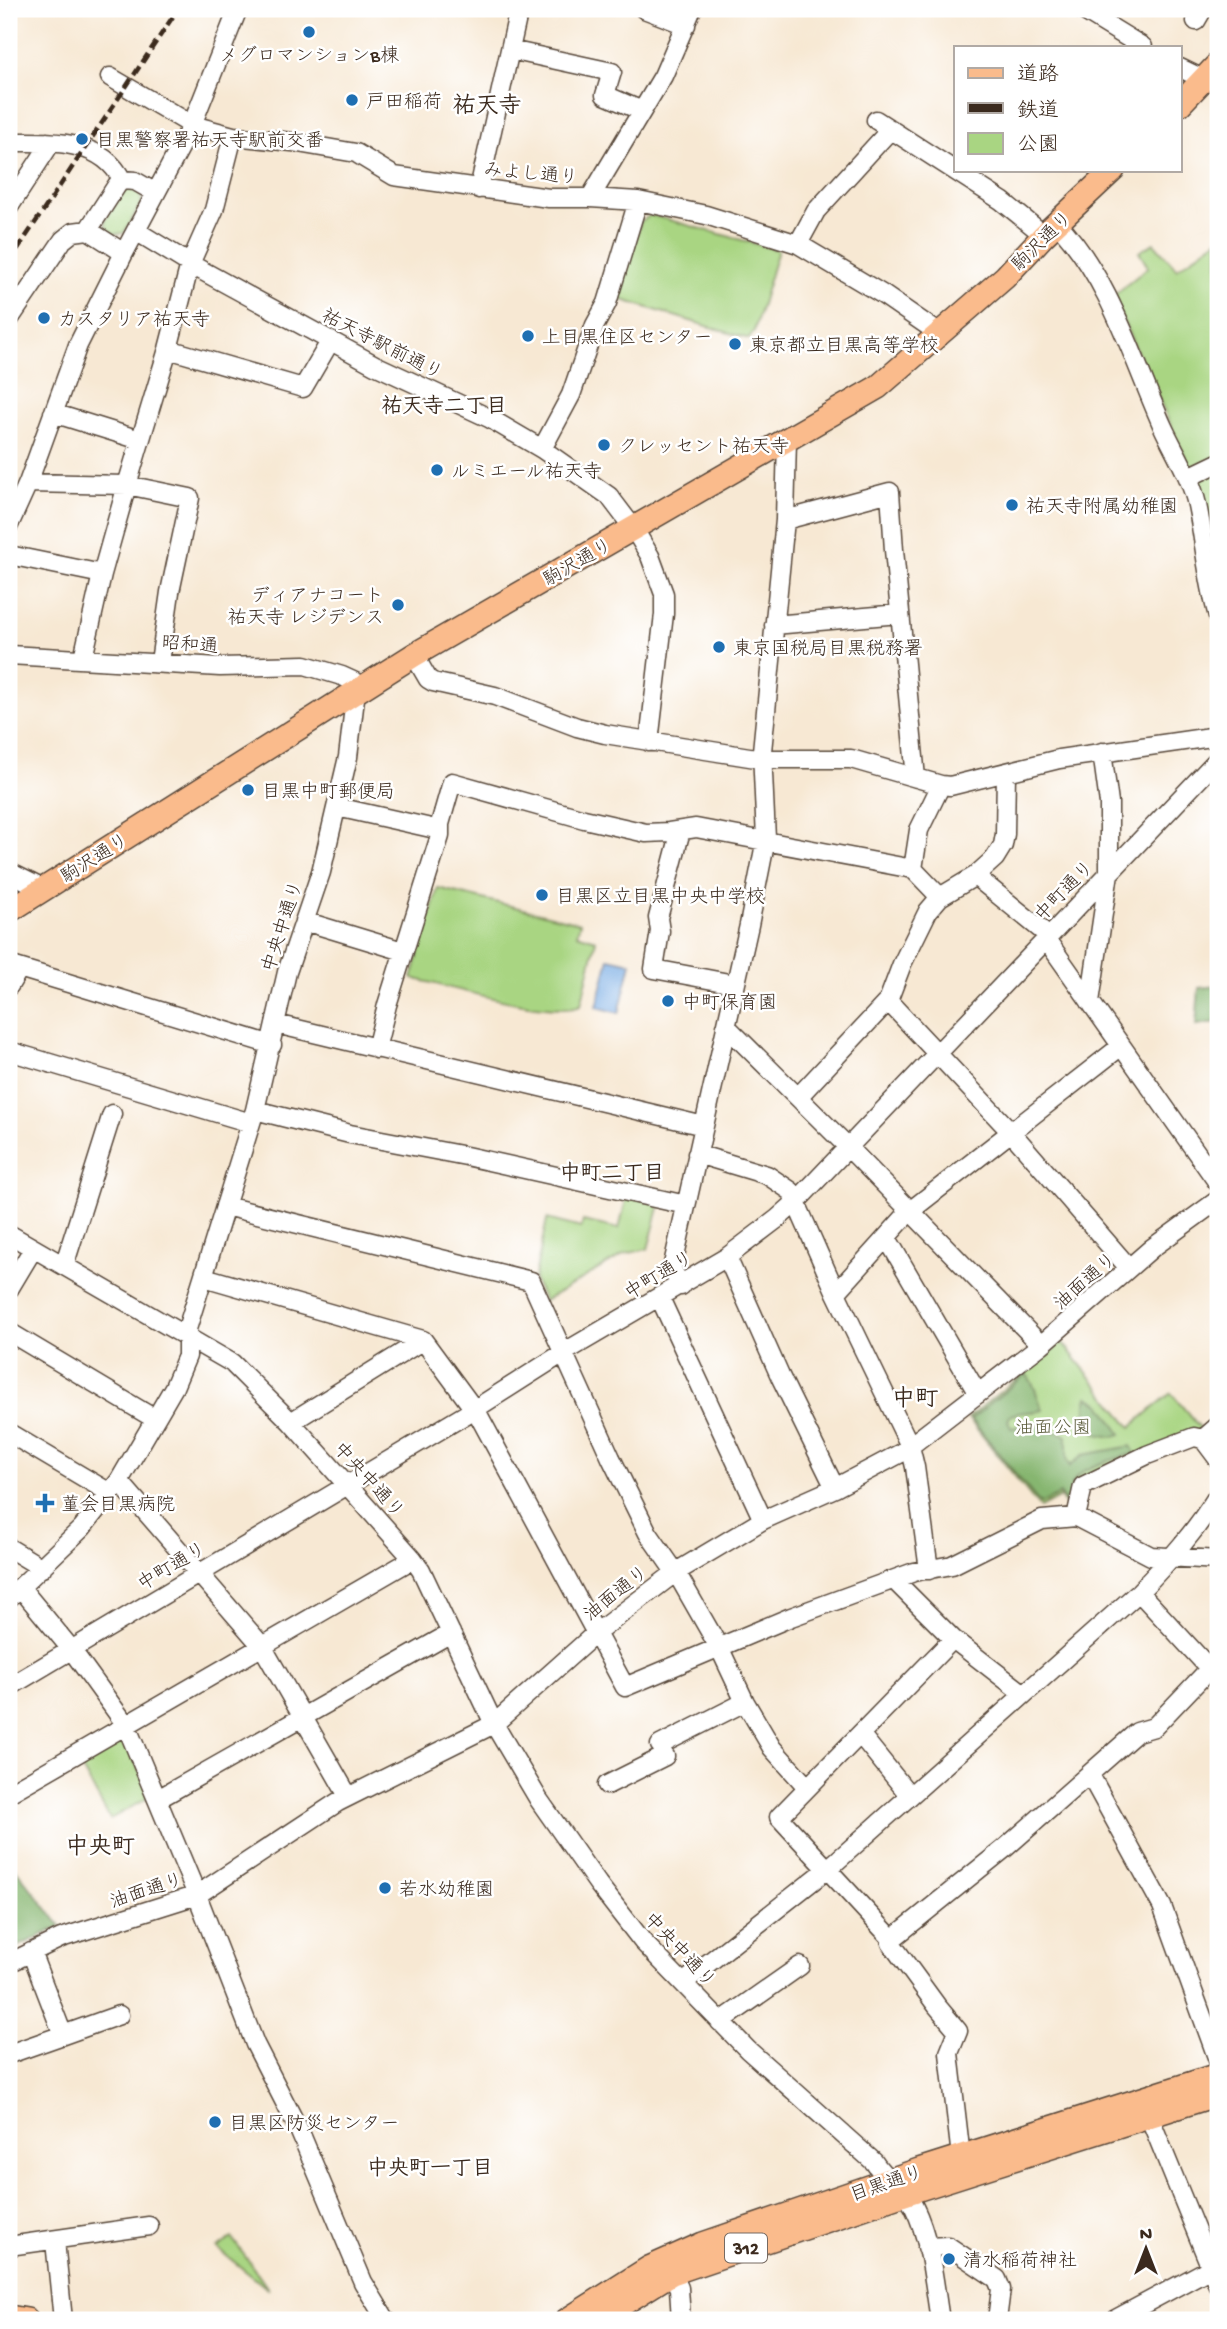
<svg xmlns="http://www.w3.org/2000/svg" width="1227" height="2329" font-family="'Gochi Hand','Klee One',sans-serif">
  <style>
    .green { fill: #a9d582; stroke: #728050; stroke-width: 2 }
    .forest { fill: #86b670; stroke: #607047; stroke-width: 2 }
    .water { fill: #76aae3; stroke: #586a80; stroke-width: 2 }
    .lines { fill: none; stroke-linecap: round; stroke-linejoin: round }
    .minor-casing { stroke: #574639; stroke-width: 21 }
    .major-casing { stroke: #574639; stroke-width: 26 }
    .minor { stroke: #fff; stroke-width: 18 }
    .major { stroke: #fabb8c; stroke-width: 23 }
    .rail { stroke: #3b2a1e; stroke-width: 4.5; stroke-dasharray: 10 5; stroke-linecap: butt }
    .poi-dot { fill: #1f6fb2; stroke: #fff; stroke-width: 2.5 }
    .labels { text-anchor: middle; stroke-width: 5; stroke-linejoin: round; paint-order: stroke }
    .shield { fill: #fff; stroke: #766a62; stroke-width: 2 }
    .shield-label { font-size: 18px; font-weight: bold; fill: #3b2a1e }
    .poi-label { font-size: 19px; fill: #3b2a1e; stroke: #fff; text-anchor: start }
    .street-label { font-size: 19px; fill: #3b2a1e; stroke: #fff }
    .park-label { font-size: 19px; fill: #5c5d3c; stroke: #fff }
    .neighbourhood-label { font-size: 21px; font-weight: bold; fill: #3b2a1e; stroke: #fff }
    .quarter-label { font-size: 23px; font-weight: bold; fill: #3b2a1e; stroke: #fff }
  </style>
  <rect width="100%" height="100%" fill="#fff"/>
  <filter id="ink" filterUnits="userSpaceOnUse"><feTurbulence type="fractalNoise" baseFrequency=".0143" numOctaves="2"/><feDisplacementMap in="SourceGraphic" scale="14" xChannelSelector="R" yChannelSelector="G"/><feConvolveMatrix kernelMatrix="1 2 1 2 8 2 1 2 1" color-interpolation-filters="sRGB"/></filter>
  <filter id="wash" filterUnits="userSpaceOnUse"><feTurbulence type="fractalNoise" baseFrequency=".00686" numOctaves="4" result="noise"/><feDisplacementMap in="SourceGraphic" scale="28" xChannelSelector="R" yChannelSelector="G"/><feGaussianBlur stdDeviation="1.57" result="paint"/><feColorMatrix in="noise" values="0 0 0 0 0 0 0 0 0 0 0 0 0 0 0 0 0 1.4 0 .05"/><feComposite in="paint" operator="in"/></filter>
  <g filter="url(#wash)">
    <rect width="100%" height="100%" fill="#f7e8d3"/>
    <path class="green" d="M130 189 140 193 142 202 124 233 115 234 107 229 105 221 122 193Z
      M651 215 778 250 754 331 749 339 616 298 641 221Z
      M1218 239V457L1190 467 1112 297 1148 267 1139 252 1154 243 1177 269Z
      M1218 468V602L1198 477Z
      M438 888 580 923 577 934 596 940 581 1005C548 1017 449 987 412 978Z
      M627 1196 660 1204 648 1249 625 1254 544 1301 534 1280 547 1219 581 1228 583 1221 619 1229Z
      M1062 1342 1131 1427 1171 1393 1202 1430 1088 1475 1074 1505 1068 1508 1060 1497 1040 1508 968 1418Z
      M118 1736 124 1737 149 1791 146 1799 110 1819 77 1760Z
      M232 2238 269 2290 217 2248Z"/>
    <path class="forest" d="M1218 986V1022L1196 1025 1199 988Z
      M1026 1374C1036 1385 1036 1396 1043 1410 1031 1413 1021 1411 1011 1415L1008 1420 1011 1428C1032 1424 1031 1422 1051 1430 1057 1433 1062 1432 1067 1436V1458L1070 1466 1083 1455 1131 1446 1135 1453C1118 1459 1076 1466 1071 1487 1069 1492 1071 1499 1071 1504L1068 1505 1060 1494 1040 1504 971 1419Z
      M1088 1397 1101 1404 1121 1434 1112 1437 1097 1434C1088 1423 1082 1411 1088 1397Z
      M9 1861 61 1926 9 1951Z"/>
    <path class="water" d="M609 958 631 963 619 1013 597 1007Z"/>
  </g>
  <g filter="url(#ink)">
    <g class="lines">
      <defs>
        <path id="minor" d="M644 9 686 25
          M1081 9 1143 47
          M1196 21 1203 9
          M510 50 612 72 605 95 642 111
          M1180 68 1205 80
          M110 77 192 125 233 136 292 142 356 153 394 176 549 198H590L638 201 706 215 798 244 882 294 940 334
          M876 120 1002 201 1044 235
          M9 142C49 142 101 138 122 180
          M479 189 519 9
          M590 198 663 76 692 9
          M9 207 47 149V142
          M1057 223C1110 279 1132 357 1163 427 1175 453 1191 477 1197 505 1205 542 1207 580 1218 616
          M136 231 190 264 375 365 489 418 542 449 609 496 634 529 650 556 664 594V614L649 742
          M798 244 816 211 891 129
          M124 253 88 230 117 185 122 180 135 181 156 193
          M9 320 63 240 73 232 88 230
          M168 349 303 388 331 340
          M53 413 140 440
          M542 449 571 395 595 325 607 303 638 201
          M1189 477 1218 463
          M28 483 127 485 190 498 170 592 160 662
          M785 520 890 492 894 550 916 778
          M9 525 28 483 78 345 124 253 192 125 238 9
          M9 555 102 574
          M774 625 899 614
          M9 655 220 667 305 665 342 676 364 686
          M414 655 428 679 433 682 495 696 577 727 605 734 762 759H851L941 785 950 786 1059 759 1218 736
          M83 658 102 574 127 485 168 349 190 264 214 210 233 136
          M337 807 440 830
          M676 831 679 838 658 918 660 931 654 969 734 984
          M913 869 919 830 941 785
          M9 872 43 889
          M975 876 1049 936
          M304 921 403 951
          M1046 939 1218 1183
          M9 965 272 1045
          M9 986 19 969
          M888 1001 1011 1132 1129 1268
          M1090 1002 1109 873V803L1102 752
          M276 1024 704 1126
          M726 1026 847 1146 1041 1345
          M376 1049 387 1005 440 836V824L452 782 584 819 646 833 669 832 696 828 913 869 940 897
          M9 1051 251 1123
          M798 1097 888 1001 902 964 928 911 940 897 975 876 995 858 1003 845 1005 834 1006 772
          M255 1110 350 1134 466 1156 686 1205
          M697 1154 767 1175 791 1191 836 1293 910 1446 915 1467 929 1570
          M225 1206 531 1281 611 1458 648 1533 680 1579 720 1649 745 1702 772 1748 807 1787
          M9 1234 232 1363 291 1422 413 1559 421 1570 494 1724 539 1800 598 1884 643 1942 748 2050 874 2162C884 2179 905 2189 914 2207 931 2241 934 2284 940 2320
          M887 1238 978 1394
          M727 1257 780 1376 835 1488
          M64 1266 112 1114
          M204 1277 423 1340 479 1416 625 1687 791 1617 914 1572 952 1565 1042 1520 1076 1517 1151 1556 1218 1560
          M681 1286 672 1269 749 925 766 839 762 751 785 520 787 439
          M9 1289 33 1249
          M836 1293 910 1211 1120 1047
          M660 1298 763 1520
          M9 1332 155 1419
          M291 1422 423 1340
          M9 1433 110 1493
          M1203 1439 1218 1426
          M119 1481 262 1646 348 1796
          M1076 1517 1083 1486 1147 1455 1194 1437 1203 1439 1218 1459
          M9 1548 42 1568
          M894 1580 953 1639 1024 1694
          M20 1587 71 1649 126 1725 197 1895 255 2044 300 2132 363 2282 386 2320
          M1139 1592 1209 1668
          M9 1598 82 1528 119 1481 174 1387 187 1356V1329L255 1110 287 972 321 872 348 757 356 690
          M9 1687 475 1409 563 1353 727 1257 777 1219 795 1203 1218 759
          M860 1734 910 1796
          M660 1745 745 1702
          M1090 1775 1162 1906 1218 2060
          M607 1785 665 1756
          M9 1793 413 1559
          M158 1799 451 1633
          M892 1939 779 1817 953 1639
          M31 1952 63 2035 119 2015
          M9 1963 61 1938 197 1895 338 1802 494 1724 596 1633 676 1572 763 1520 835 1488 901 1453 1041 1345 1152 1248 1218 1200
          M683 1983 829 1868 1139 1592C1169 1561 1196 1531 1218 1495
          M720 2022 800 1966
          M9 2054 63 2035
          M1149 2116 1218 2285
          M961 2157 949 2053 958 2031 937 2006 891 1943 892 1939 1004 1849 1137 1732 1154 1727 1218 1660
          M55 2241 63 2320
          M9 2246 149 2226
          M927 2247 948 2246 997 2279 1001 2289 997 2320
          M667 2263 679 2288 681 2320
          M1114 2320 1211 2268"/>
        <path id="major" d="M1180 104 1218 64
          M9 911 414 655 878 387 1005 277 1044 235 1113 170
          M9 2317 27 2320
          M567 2320 649 2268 703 2244 919 2170 1218 2075
          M597 2320 672 2273 922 2188 1218 2094"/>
      </defs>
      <use href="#minor" class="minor-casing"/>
      <use href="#major" class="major-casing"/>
      <use href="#minor" class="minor"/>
      <use href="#major" class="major"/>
      <path class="rail" d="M9 262 178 9"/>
    </g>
  </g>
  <g class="poi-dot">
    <circle cx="309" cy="32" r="7"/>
    <circle cx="352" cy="100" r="7"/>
    <circle cx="82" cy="139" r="7"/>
    <circle cx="44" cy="318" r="7"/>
    <circle cx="528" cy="336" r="7"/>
    <circle cx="735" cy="344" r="7"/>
    <circle cx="604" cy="445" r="7"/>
    <circle cx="437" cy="470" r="7"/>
    <circle cx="1012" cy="505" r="7"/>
    <circle cx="398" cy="605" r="7"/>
    <circle cx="719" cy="647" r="7"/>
    <circle cx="248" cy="790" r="7"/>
    <circle cx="542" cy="895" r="7"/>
    <circle cx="668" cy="1001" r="7"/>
    <path d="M41.5 1492.5h7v7h7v7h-7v7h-7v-7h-7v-7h7z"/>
    <circle cx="385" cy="1888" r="7"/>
    <circle cx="215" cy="2122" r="7"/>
    <circle cx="949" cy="2259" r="7"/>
  </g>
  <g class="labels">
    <rect class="shield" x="725" y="2233.5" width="42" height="29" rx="5"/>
    <g class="shield-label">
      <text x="746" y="2254">312</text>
    </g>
    <g class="poi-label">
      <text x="309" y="61" text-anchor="middle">メグロマンションB棟</text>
      <text x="366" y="107">戸田稲荷</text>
      <text x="96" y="146">目黒警察署祐天寺駅前交番</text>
      <text x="58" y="325">カスタリア祐天寺</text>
      <text x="542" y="343">上目黒住区センター</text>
      <text x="749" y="351">東京都立目黒高等学校</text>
      <text x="618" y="452">クレッセント祐天寺</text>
      <text x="451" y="477">ルミエール祐天寺</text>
      <text x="1026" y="512">祐天寺附属幼稚園</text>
      <text x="384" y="601" text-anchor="end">ディアナコート<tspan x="384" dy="22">祐天寺 レジデンス</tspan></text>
      <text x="733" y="654">東京国税局目黒税務署</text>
      <text x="262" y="797">目黒中町郵便局</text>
      <text x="556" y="902">目黒区立目黒中央中学校</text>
      <text x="682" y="1008">中町保育園</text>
      <text x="61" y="1510">菫会目黒病院</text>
      <text x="399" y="1895">若水幼稚園</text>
      <text x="229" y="2129">目黒区防災センター</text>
      <text x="963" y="2266">清水稲荷神社</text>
    </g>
    <g class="street-label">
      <text transform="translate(531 172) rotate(5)" y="7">みよし通り</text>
      <text transform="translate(1041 240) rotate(-45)" y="7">駒沢通り</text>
      <text transform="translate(383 343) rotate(27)" y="7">祐天寺駅前通り</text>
      <text transform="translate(577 561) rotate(-30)" y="7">駒沢通り</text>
      <text transform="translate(190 643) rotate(4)" y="7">昭和通</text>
      <text transform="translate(94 857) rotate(-32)" y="7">駒沢通り</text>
      <text transform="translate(1063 890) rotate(-46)" y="7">中町通り</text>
      <text transform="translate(281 926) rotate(-72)" y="7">中央中通り</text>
      <text transform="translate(658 1274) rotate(-31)" y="7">中町通り</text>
      <text transform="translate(1084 1280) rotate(-41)" y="7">油面通り</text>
      <text transform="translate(370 1479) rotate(48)" y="7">中央中通り</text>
      <text transform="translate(171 1565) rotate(-31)" y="7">中町通り</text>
      <text transform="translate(615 1592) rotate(-38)" y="7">油面通り</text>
      <text transform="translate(146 1889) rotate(-18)" y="7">油面通り</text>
      <text transform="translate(681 1949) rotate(47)" y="7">中央中通り</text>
      <text transform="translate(886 2182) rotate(-19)" y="7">目黒通り</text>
    </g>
    <g class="park-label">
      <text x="1053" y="1433">油面公園</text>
    </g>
    <g class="neighbourhood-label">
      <text x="444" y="412">祐天寺二丁目</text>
      <text x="612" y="1179">中町二丁目</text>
      <text x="430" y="2174">中央町一丁目</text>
    </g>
    <g class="quarter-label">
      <text x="487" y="112">祐天寺</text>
      <text x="915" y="1405">中町</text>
      <text x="100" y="1853">中央町</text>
    </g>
  </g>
  <rect width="1227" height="2329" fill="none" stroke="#fff" stroke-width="35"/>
  <rect x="954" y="46" width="228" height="126" fill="#ffffff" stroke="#b1aaa5" stroke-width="2"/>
  <rect x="968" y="68" width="35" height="10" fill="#fabb8c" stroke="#b1aaa5" stroke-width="2"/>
  <text x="1017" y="80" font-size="21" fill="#3b2a1e">道路</text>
  <rect x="968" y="103" width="35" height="10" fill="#3b2a1e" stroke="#b1aaa5" stroke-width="2"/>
  <text x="1017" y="116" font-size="21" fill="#3b2a1e">鉄道</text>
  <rect x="968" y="133" width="35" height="21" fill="#a9d582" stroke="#b1aaa5" stroke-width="2"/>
  <text x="1017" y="150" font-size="21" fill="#3b2a1e">公園</text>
  <g transform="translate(1146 2249)" stroke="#ffffff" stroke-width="5" paint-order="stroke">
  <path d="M0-5L12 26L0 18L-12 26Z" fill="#3b2a1e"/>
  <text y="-10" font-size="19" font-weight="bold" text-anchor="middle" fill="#3b2a1e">N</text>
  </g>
</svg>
